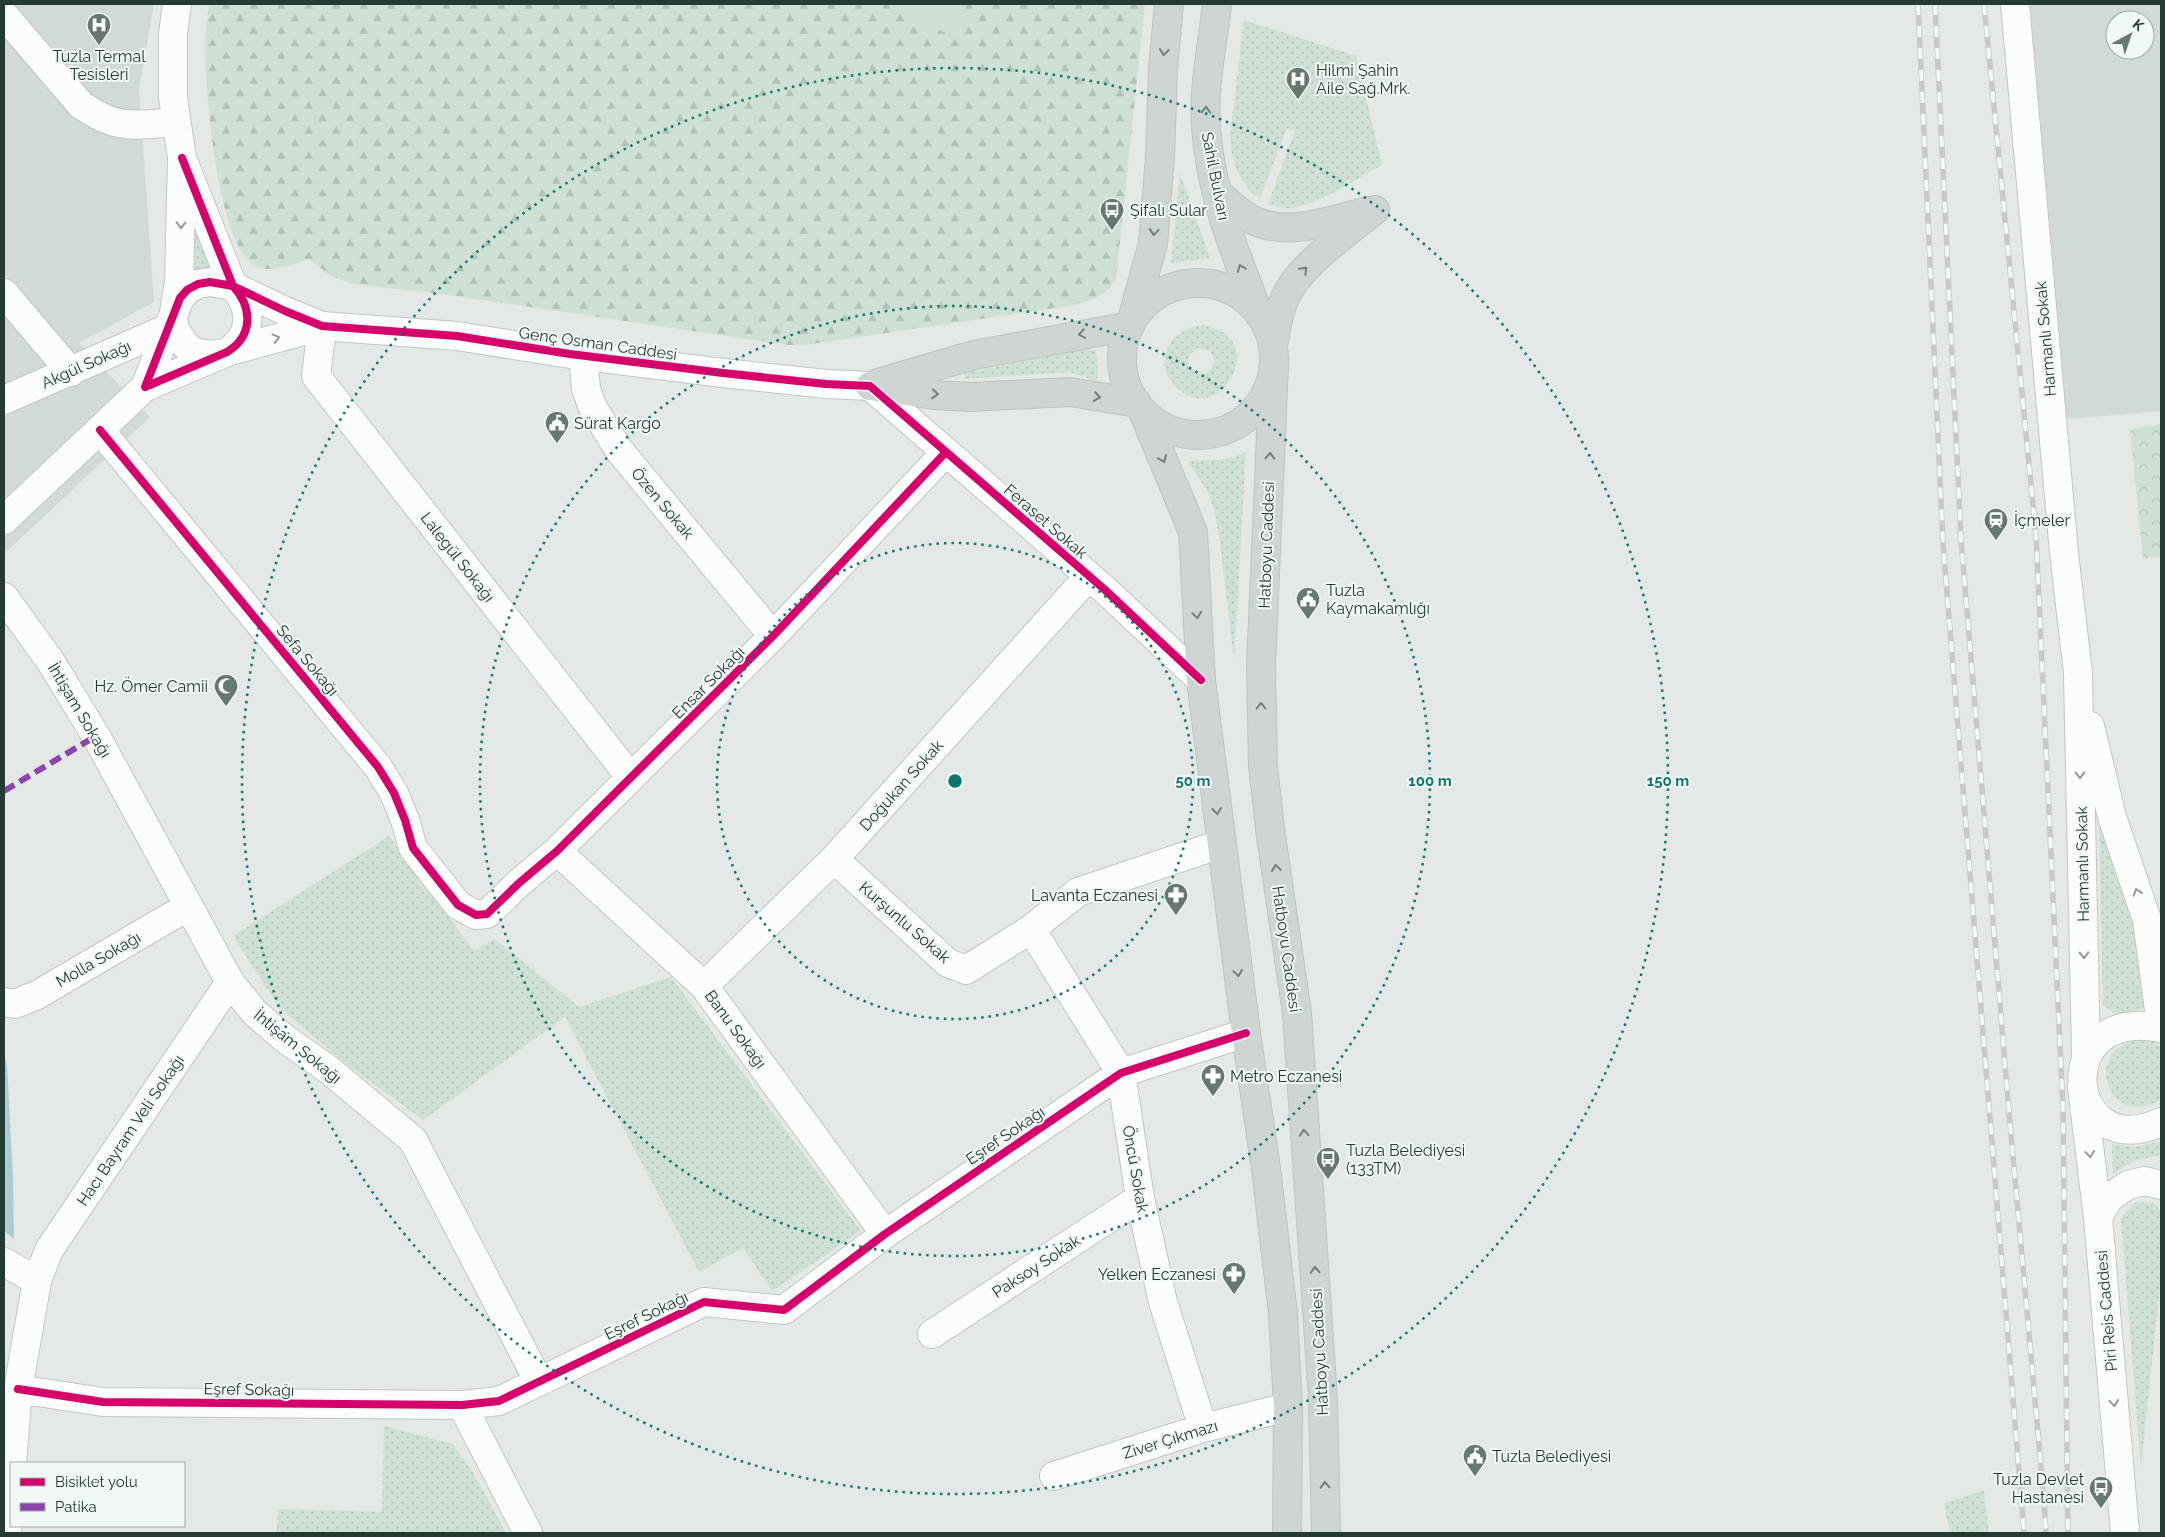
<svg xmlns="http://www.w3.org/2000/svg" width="2165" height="1537" font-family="Raleway,sans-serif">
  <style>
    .built { fill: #d2dad7; fill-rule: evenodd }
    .grass { fill: url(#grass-dots); fill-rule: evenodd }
    .forest { fill: url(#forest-firs) }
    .park { fill: url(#park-crowns) }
    .pitch { fill: #cfe1d4 }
    .water { fill: #a8ced3 }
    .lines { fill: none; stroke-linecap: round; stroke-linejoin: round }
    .street-casing { stroke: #c1c6c4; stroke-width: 30 }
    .secondary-casing { stroke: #c0c7c4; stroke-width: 30 }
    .primary-casing { stroke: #bdc4c2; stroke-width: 30 }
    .street { stroke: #fbfcfb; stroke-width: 28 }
    .secondary { stroke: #fbfcfb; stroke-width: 28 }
    .primary { stroke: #cfd5d3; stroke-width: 28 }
    .rail-casing { stroke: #c7cac9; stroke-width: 5.5 }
    .rail { stroke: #f2f8f5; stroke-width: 4; stroke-dasharray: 11; stroke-linecap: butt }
    .quiet { stroke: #8e44ad; stroke-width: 6; stroke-dasharray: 12 6; stroke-linecap: butt }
    .cycleway-casing { stroke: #f2f8f5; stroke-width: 11 }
    .cycleway { stroke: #d6006c; stroke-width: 8 }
    .oneway { stroke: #71807c }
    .oneway2 { stroke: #909b98 }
    .ring { fill: none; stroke: #0f766e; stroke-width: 2.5; stroke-dasharray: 2.5 5 }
    .labels { text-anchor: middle; stroke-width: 4; stroke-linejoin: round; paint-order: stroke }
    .poi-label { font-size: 16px; fill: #243a34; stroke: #f2f8f5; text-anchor: start }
    .street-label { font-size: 16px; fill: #243a34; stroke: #f2f8f5 }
    .centre { fill: #0f766e; stroke: #f2f8f5; stroke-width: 2.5 }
    .ring-label { font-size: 15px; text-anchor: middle; font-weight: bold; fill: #0f766e; stroke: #f2f8f5; stroke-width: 4; stroke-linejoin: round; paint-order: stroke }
  </style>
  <defs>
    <pattern id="grass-dots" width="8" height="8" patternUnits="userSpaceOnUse" patternTransform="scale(1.25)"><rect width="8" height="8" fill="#cfe1d4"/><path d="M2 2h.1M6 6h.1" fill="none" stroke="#b2c2b7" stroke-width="1.8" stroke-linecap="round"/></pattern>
    <pattern id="forest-firs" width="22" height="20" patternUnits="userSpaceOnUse" patternTransform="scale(1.25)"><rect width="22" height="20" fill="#cfe1d4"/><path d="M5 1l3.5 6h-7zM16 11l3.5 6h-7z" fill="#b2c2b7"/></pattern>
    <pattern id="park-crowns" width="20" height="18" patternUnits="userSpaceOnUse" patternTransform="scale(1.25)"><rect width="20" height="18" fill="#cfe1d4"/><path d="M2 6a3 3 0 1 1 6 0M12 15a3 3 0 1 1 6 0" fill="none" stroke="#b2c2b7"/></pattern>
  </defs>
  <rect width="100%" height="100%" fill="#e4e9e7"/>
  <path class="built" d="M4 4H154L139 89 154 302 79 343 150 417 4 554Z
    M2007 4H2161V411L2044 421ZM2115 20H2145V50H2115Z"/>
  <path class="grass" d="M1244 20 1356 56 1382 165C1356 179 1321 204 1291 208 1283 209 1276 206 1268 204L1295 131 1287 128 1260 198 1251 192 1242 180 1235 166 1231 150 1230 135Z
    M1180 173 1210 258 1171 263Z
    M188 200 218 275 191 280Z
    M1201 325C1277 335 1215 436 1173 383 1152 357 1173 329 1201 325ZM1198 348 1210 351C1217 360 1214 368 1205 374L1196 373 1188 363 1189 355Z
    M1087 349 1096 350 1098 375 1096 381 1070 372 965 379 964 373Z
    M1246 452 1234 660 1220 542 1214 510 1208 492 1187 461C1207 460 1228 462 1246 452Z
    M2099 822 2131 906 2148 1007 2117 1015 2103 1005Z
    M389 836 474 951 495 939 579 1007 671 977 861 1231 772 1291 743 1248 699 1272 565 1017 423 1120 344 1062 279 1007 233 936Z
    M2141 1040 2153 1042 2161 1048V1099C2110 1133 2078 1047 2141 1040Z
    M2161 1141V1155L2136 1160 2113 1174 2112 1144 2135 1147Z
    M2135 1202 2155 1203 2161 1213V1275L2141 1468 2121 1218Z
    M384 1426 453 1444 474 1474 506 1533H277L278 1509 382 1512Z
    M1984 1490 1989 1533H1950L1944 1503Z"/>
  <path class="forest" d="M209 4H1145L1116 279C1104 299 1090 300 1069 306L805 345H787L442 294 352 284 331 276 309 259C290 265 269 276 251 263 217 237 205 89 205 46 205 32 207 18 209 4Z"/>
  <path class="park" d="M2161 424V556L2143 559 2130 429Z"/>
  <path class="pitch" d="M908 4H967L953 36 904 14Z"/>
  <path class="water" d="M4 1056 7 1065 13 1178 14 1239 4 1231Z"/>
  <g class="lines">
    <defs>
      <path id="street" d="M2015 4 2064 553 2078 673 2086 1055
        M4 15 81 105C119 131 133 125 176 122
        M4 293 71 372
        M322 326 316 376 631 778
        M583 355 586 389 593 408 619 450 773 636
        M870 386 1104 589 1201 680
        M4 400 168 328
        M100 430 378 767 394 793 405 820 413 848 458 905 476 915 487 914 519 883 557 851 773 636 946 452
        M4 597 51 662 96 736 230 982 255 1013 284 1038 329 1070 413 1140 539 1382
        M2090 726 2112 817 2147 920 2161 1025
        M557 851 704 986 885 1234
        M834 859 948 963 966 970 1031 929 1078 892 1221 844
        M1031 929 1121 1073 1140 1198 1163 1302 1203 1428
        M704 986 834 859 1089 576
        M4 1002 15 1004 37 995 189 906
        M4 1262 37 1281 18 1389 12 1463
        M37 1281 49 1250 230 982
        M932 1334 1140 1198
        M18 1389 103 1402 462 1405 499 1401 704 1302 784 1310 885 1234 1121 1073 1246 1033
        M462 1405 528 1533
        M1054 1476 1203 1428 1288 1407
        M7 1533 11 1475"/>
      <path id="secondary" d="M177 4 173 34V98L182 158 179 281 173 319 175 330 187 347 196 353 215 355 322 326
        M182 158 233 286C253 308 253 336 227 352L145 387 180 298 187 290 198 284 210 282 233 286 285 311 322 326 457 336 570 354 723 373 826 384 870 386
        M4 520 145 387
        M2161 1028C2047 1006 2066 1166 2161 1122
        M2082 1088 2098 1218 2125 1533
        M2098 1218 2109 1198 2128 1185 2145 1181 2161 1185"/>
      <path id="primary" d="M1217 4C1213 43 1203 85 1206 125 1210 191 1234 251 1258 312
        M1216 191C1226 200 1237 211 1249 218 1285 239 1331 220 1368 211
        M1122 359a76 76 0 1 1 152 0a76 76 0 1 1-152 0Z
        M1133 316 1153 244 1160 157 1163 69 1169 4
        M1273 346C1276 329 1278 313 1285 298 1299 265 1347 233 1375 210
        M1274 364 1261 667 1263 766 1270 829 1297 1013 1323 1399 1326 1533
        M878 383 974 355 1130 326
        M870 386 934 395 970 397 1070 392 1137 403
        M1144 414 1193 532 1201 680 1246 1033 1266 1169 1283 1313 1288 1407 1287 1533"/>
    </defs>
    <use href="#street" class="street-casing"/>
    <use href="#secondary" class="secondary-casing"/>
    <use href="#primary" class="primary-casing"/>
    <use href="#street" class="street"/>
    <use href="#secondary" class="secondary"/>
    <use href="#primary" class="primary"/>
    <defs>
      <path id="rail" d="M1918 4 1943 544 2024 1533
        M1935 4 1961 539 2009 1112 2044 1500 2046 1533
        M1984 4 2036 536 2063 1109 2068 1533"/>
    </defs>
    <use href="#rail" class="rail-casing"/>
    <use href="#rail" class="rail"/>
    <path class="quiet" d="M4 791 96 736"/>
    <defs>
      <path id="cycleway" d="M182 158 233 286C253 308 253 336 227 352L145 387 180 298 187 290 198 284 210 282 233 286 285 311 322 326 457 336 570 354 723 373 826 384 870 386 1104 589 1201 680
        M100 430 378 767 394 793 405 820 413 848 458 905 476 915 487 914 519 883 557 851 773 636 946 452
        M18 1389 103 1402 462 1405 499 1401 704 1302 784 1310 885 1234 1121 1073 1246 1033"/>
    </defs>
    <use href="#cycleway" class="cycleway-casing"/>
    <use href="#cycleway" class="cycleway"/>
  </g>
  <defs><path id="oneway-chevron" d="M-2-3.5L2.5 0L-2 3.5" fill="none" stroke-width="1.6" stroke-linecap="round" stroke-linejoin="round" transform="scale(1.25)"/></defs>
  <g class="oneway">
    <use href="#oneway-chevron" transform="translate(1164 52) rotate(96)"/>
    <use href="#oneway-chevron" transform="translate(1206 110) rotate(-88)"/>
    <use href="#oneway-chevron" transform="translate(1154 232) rotate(95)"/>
    <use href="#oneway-chevron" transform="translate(1241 268) rotate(-111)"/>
    <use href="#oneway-chevron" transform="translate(1304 270) rotate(-46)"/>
    <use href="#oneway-chevron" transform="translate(1082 334) rotate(170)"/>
    <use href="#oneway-chevron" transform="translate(935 394) rotate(5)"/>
    <use href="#oneway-chevron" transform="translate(1097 397) rotate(9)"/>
    <use href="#oneway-chevron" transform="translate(1270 456) rotate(-88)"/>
    <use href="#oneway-chevron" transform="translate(1163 459) rotate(67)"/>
    <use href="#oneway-chevron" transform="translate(1197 615) rotate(82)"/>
    <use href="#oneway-chevron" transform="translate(1261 706) rotate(-90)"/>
    <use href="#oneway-chevron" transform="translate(1217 811) rotate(83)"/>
    <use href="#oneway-chevron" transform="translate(1276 868) rotate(-98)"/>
    <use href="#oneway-chevron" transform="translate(1238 973) rotate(82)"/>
    <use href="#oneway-chevron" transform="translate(1304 1133) rotate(-94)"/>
    <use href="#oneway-chevron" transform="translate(1315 1270) rotate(-93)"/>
    <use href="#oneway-chevron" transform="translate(1325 1485) rotate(-91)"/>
  </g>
  <g class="oneway2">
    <use href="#oneway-chevron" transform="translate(181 225) rotate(91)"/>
    <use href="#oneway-chevron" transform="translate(276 338) rotate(-15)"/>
    <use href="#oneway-chevron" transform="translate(2080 775) rotate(89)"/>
    <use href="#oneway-chevron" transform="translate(2137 892) rotate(-109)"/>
    <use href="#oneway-chevron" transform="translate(2084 955) rotate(89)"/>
    <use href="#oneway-chevron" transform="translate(2090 1154) rotate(83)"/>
    <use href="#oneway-chevron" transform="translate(2114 1403) rotate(85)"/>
  </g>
  <g class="ring">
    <circle cx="955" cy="781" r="238"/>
    <circle cx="955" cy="781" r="475"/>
    <circle cx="955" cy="781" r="713"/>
  </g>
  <defs>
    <symbol id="hospital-pin" viewBox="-11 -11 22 30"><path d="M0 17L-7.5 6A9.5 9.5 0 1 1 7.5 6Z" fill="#677773" stroke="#f2f8f5"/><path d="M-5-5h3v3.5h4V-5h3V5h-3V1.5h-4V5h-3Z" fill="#fff"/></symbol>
    <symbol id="bus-pin" viewBox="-11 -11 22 30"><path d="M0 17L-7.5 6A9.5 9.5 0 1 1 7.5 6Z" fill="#677773" stroke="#f2f8f5"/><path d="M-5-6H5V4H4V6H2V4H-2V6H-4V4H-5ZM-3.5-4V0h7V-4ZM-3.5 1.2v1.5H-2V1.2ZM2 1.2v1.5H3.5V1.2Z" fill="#fff"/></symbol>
    <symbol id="civic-pin" viewBox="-11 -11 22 30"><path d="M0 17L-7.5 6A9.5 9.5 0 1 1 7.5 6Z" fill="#677773" stroke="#f2f8f5"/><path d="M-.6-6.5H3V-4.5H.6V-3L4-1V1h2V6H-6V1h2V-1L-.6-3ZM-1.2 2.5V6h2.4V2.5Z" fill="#fff"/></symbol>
    <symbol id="station-pin" viewBox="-11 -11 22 30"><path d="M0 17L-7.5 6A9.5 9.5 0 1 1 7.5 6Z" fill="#677773" stroke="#f2f8f5"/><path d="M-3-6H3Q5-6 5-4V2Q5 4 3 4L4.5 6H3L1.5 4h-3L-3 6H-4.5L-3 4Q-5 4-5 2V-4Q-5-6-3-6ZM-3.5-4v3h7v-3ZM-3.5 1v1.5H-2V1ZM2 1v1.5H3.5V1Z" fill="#fff"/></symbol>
    <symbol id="mosque-pin" viewBox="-11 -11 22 30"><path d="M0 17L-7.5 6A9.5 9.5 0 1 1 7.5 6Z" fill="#677773" stroke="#f2f8f5"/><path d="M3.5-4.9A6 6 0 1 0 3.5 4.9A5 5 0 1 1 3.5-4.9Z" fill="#fff"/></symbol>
    <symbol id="pharmacy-pin" viewBox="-11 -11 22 30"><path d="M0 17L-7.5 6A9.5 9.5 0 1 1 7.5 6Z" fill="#677773" stroke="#f2f8f5"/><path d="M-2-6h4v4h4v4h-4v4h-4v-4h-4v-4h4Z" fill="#fff"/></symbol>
  </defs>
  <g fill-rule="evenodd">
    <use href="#hospital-pin" x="85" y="11" width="28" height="38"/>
    <use href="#hospital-pin" x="1284" y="65" width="28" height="38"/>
    <use href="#bus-pin" x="1098" y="196" width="28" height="38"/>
    <use href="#civic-pin" x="543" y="409" width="28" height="38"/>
    <use href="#station-pin" x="1982" y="506" width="28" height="38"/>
    <use href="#civic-pin" x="1294" y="585" width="28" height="38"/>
    <use href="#mosque-pin" x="212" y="672" width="28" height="38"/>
    <use href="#pharmacy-pin" x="1162" y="881" width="28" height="38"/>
    <use href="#pharmacy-pin" x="1199" y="1062" width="28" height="38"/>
    <use href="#bus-pin" x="1314" y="1145" width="28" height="38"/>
    <use href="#pharmacy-pin" x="1220" y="1260" width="28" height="38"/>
    <use href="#civic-pin" x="1461" y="1442" width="28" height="38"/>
    <use href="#bus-pin" x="2087" y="1474" width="28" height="38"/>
  </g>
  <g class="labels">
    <g class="poi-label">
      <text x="99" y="62" text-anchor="middle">Tuzla Termal<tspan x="99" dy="18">Tesisleri</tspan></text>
      <text x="1316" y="76">Hilmi Şahin<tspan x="1316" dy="18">Aile Sağ.Mrk.</tspan></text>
      <text x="1130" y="216">Şifalı Sular</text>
      <text x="574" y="429">Sürat Kargo</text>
      <text x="2014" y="526">İçmeler</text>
      <text x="1326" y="596">Tuzla<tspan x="1326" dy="18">Kaymakamlığı</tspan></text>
      <text x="208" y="692" text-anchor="end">Hz. Ömer Camii</text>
      <text x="1158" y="901" text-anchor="end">Lavanta Eczanesi</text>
      <text x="1230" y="1082">Metro Eczanesi</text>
      <text x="1346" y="1156">Tuzla Belediyesi<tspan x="1346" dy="18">(133TM)</tspan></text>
      <text x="1216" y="1280" text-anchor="end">Yelken Eczanesi</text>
      <text x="1492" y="1462">Tuzla Belediyesi</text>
      <text x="2084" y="1485" text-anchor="end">Tuzla Devlet<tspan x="2084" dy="18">Hastanesi</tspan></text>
    </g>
    <g class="street-label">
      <text transform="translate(1216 176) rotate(79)" y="6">Sahil Bulvarı</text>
      <text transform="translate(2045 339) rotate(-95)" y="6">Harmanlı Sokak</text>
      <text transform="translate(598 343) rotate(8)" y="6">Genç Osman Caddesi</text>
      <text transform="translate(86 364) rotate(-24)" y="6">Akgül Sokağı</text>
      <text transform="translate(663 503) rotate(50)" y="6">Özen Sokak</text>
      <text transform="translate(1046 521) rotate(41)" y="6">Feraset Sokak</text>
      <text transform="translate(1266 545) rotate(-88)" y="6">Hatboyu Caddesi</text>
      <text transform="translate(458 557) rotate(52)" y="6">Lalegül Sokağı</text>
      <text transform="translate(308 660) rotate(50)" y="6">Sefa Sokağı</text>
      <text transform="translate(708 682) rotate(-45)" y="6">Ensar Sokağı</text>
      <text transform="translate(80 710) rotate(59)" y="6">İhtişam Sokağı</text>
      <text transform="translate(901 785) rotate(-48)" y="6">Doğukan Sokak</text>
      <text transform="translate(2082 864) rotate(-91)" y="6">Harmanlı Sokak</text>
      <text transform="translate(905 922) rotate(41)" y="6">Kurşunlu Sokak</text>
      <text transform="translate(1287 949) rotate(82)" y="6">Hatboyu Caddesi</text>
      <text transform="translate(98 959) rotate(-30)" y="6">Molla Sokağı</text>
      <text transform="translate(736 1029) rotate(54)" y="6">Banu Sokağı</text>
      <text transform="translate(298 1046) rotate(39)" y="6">İhtişam Sokağı</text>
      <text transform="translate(130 1130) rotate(-56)" y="6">Hacı Bayram Veli Sokağı</text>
      <text transform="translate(1005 1135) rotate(-34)" y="6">Eşref Sokağı</text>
      <text transform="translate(1136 1169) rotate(80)" y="6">Öncü Sokak</text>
      <text transform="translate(1036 1266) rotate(-33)" y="6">Paksoy Sokak</text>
      <text transform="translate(2106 1311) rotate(-95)" y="6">Piri Reis Caddesi</text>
      <text transform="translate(646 1315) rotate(-26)" y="6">Eşref Sokağı</text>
      <text transform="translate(1319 1352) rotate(-93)" y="6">Hatboyu Caddesi</text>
      <text transform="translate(249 1389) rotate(1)" y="6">Eşref Sokağı</text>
      <text transform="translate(1170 1439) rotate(-17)" y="6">Ziver Çıkmazı</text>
    </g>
  </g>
  <circle cx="955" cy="781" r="8" class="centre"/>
  <g class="ring-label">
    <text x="1193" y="786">50 m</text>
    <text x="1430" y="786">100 m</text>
    <text x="1668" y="786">150 m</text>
  </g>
  <rect width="2165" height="1537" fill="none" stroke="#243a34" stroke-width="10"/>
  <rect x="10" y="1462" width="175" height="65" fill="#f2f8f5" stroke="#a0aca8"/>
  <rect x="20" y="1478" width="25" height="8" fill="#d6006c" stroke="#a0aca8"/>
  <text x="55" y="1487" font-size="15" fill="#243a34">Bisiklet yolu</text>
  <rect x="20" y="1503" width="25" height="8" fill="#8e44ad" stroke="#a0aca8"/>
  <text x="55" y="1512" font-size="15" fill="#243a34">Patika</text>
  <g transform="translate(2130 35) rotate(40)"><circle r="24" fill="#f2f8f5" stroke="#a0aca8"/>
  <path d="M0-4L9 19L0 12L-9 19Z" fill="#677773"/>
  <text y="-8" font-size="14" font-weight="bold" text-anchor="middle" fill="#243a34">K</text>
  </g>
</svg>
